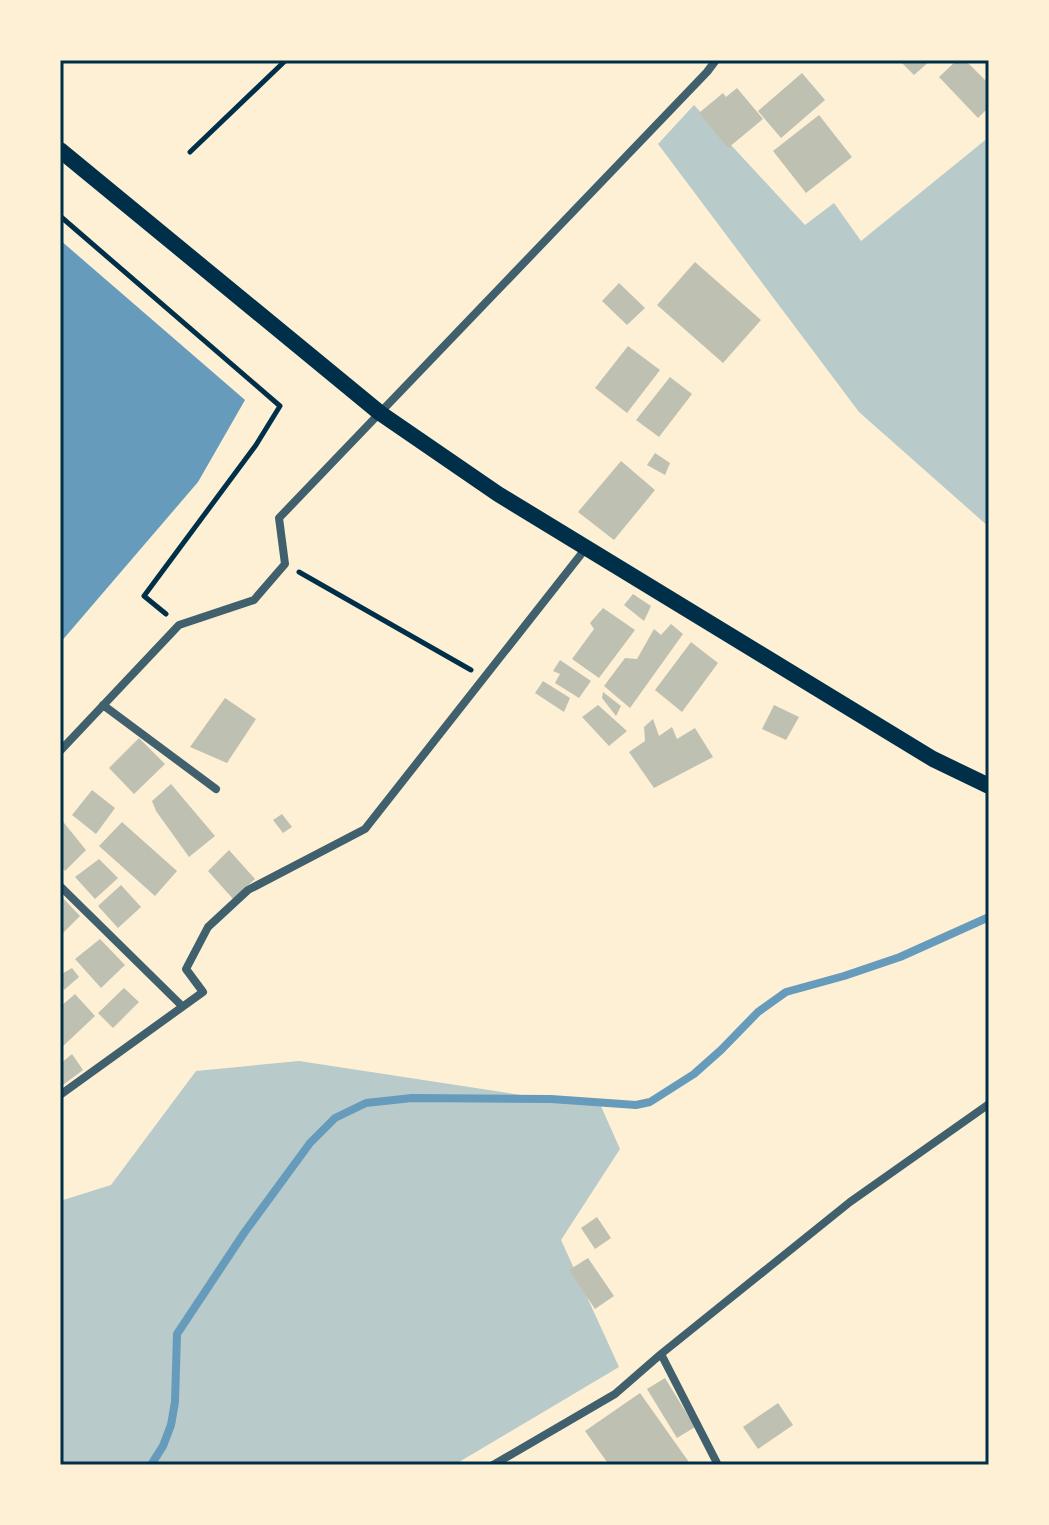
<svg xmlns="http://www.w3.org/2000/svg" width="1049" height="1525" font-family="'DejaVu Sans',sans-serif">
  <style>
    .green { fill: #b9caca }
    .water { fill: #669bbc }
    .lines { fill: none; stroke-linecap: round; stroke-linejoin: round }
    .stream { stroke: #669bbc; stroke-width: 8 }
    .building { fill: #bec0b2 }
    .path { stroke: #003049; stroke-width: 5 }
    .minor { stroke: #3f606c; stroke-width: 8 }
    .secondary { stroke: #003049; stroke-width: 16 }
    .neatline { fill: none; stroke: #003049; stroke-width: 3 }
  </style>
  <rect width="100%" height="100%" fill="#fdf0d5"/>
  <path class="green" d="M694 105 805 225 834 203 861 241 989 137V527L859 412 658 144Z
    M299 1061 554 1100 600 1104 620 1149 561 1240 619 1367 454 1465H60V1201L111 1185 196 1071Z"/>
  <path class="water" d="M60 240 245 400 198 482 60 643Z"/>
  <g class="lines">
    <path class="stream" d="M151 1465 163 1446 171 1425 175 1402 177 1334 244 1233 310 1143 335 1118 366 1103 412 1098 551 1099 636 1105 650 1102 694 1074 721 1050 758 1012 786 992 844 976 900 957 989 917"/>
  </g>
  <path class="building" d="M899 60H931L914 75Z
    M957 60H965L989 84V107L978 118 939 77Z
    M802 73 825 100 781 138 758 111Z
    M737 88 763 119 728 148 699 113 723 93 726 97Z
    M819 115 852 157 806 193 773 151Z
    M695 262 761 320 723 363 657 305Z
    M619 283 645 308 627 325 602 301Z
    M628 346 660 370 627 413 595 388Z
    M670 377 692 394 659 437 636 420Z
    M655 453 670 463 665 475 647 465Z
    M621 461 655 490 614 540 578 512Z
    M633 594 651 606 644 621 624 605Z
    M603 608 635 630 599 678 572 659 594 629 590 623Z
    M671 624 683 634 630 708 604 686 625 658 637 659 654 629 661 635Z
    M691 642 718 663 682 712 655 690Z
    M560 660 591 681 579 698 555 683 560 674 553 671Z
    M543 681 570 698 564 712 535 693Z
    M603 692 621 706 616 716 602 698Z
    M225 698 256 719 227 763 190 747Z
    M598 705 627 731 609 746 582 717Z
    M774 705 799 717 786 740 762 729Z
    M653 719 659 736 672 727 677 739 695 728 713 757 654 788 629 752 645 741 644 727Z
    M139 738 165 764 134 794 109 768Z
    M171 784 215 836 189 857 156 811 152 801Z
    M92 790 115 808 96 834 72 815Z
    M282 814 292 827 283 833 273 820Z
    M60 818 86 850 65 871 60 865Z
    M122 822 177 871 155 896 99 846Z
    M229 850 255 879 233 899 208 871Z
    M99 859 118 878 95 899 75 877Z
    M121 885 141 907 118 928 98 906Z
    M60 895 80 916 60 936Z
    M100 939 125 965 101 988 75 959Z
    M72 968 79 977 64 990 60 975Z
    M124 988 139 1002 113 1028 98 1013Z
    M75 994 95 1016 60 1049V1007Z
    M72 1054 83 1070 63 1085 60 1080V1064Z
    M597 1217 611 1238 595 1249 581 1228Z
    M588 1258 614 1296 595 1309 569 1270Z
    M665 1378 695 1427 677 1438 647 1389Z
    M640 1393 691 1465H609L585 1431Z
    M778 1403 793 1425 758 1449 743 1427Z"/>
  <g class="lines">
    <path class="path" d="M190 152 286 60
      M60 216 280 406 256 445 144 596 166 614
      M299 572 471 670"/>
    <path class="minor" d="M103 705 216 789
      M60 751 179 625 254 600 285 564 279 518 707 72 716 60
      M60 886 182 1006
      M60 1095 203 992 186 969 208 927 248 890 365 829 586 548
      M661 1354 718 1465
      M493 1465 615 1394 661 1354 850 1202 989 1104"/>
    <path class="secondary" d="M60 150 380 413 498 494 933 759 989 786"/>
  </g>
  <rect width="1049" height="1525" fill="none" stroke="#fdf0d5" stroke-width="124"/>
  <rect x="62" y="62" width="925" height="1401" class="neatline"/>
</svg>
